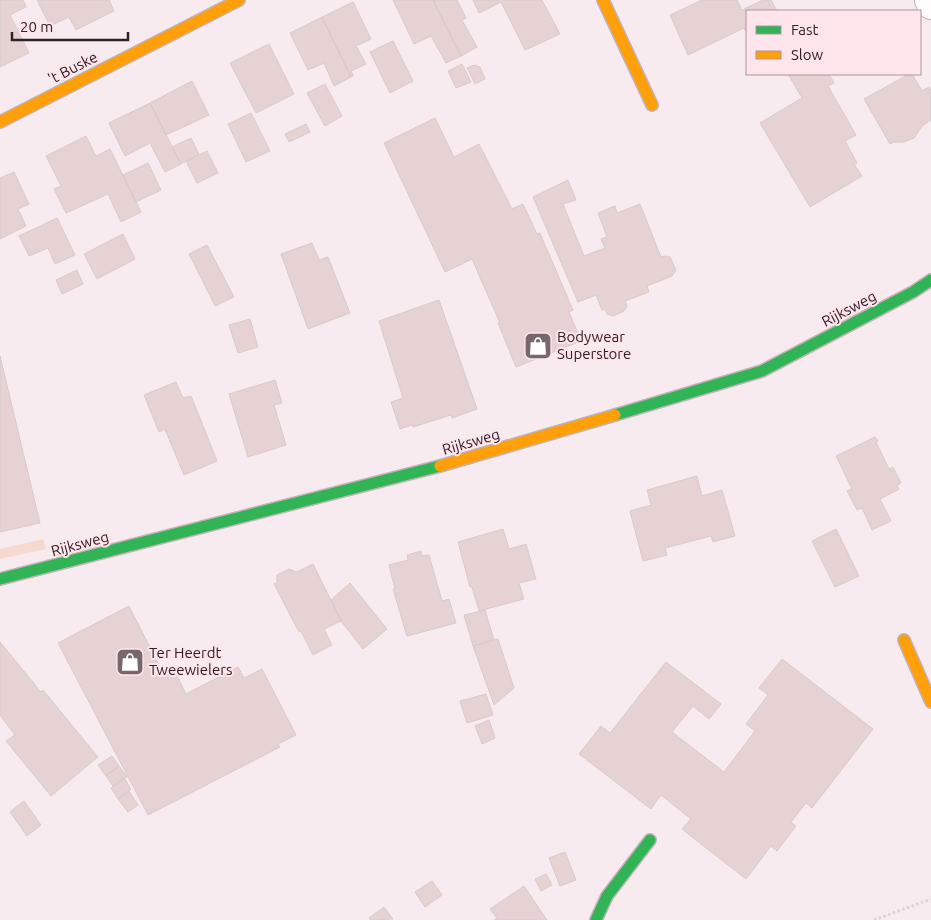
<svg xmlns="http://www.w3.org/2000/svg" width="931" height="920" font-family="Ubuntu,sans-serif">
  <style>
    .green { fill: #f6dad0 }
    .building { fill: #e6d2d3; stroke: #d8cacb }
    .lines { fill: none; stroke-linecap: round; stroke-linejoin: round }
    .street-casing { stroke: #c0b3b7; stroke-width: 30 }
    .fast-casing { stroke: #c0b3b7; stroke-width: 14 }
    .slow-casing { stroke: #c0b3b7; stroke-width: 14 }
    .path { stroke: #d7d3d4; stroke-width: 3; stroke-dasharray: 2.5 2.5; stroke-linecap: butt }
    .street { stroke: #fefcfd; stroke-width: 28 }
    .fast { stroke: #30b455; stroke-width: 11 }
    .slow { stroke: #ff9f0a; stroke-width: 11 }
    .labels { text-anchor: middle; stroke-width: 4; stroke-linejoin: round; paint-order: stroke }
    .street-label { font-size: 15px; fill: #2e2024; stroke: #fee5ec }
    .poi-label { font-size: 15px; fill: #2e2024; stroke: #fee5ec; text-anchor: start }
  </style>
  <rect width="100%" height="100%" fill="#f8ebef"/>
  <path class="green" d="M43 539 46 549 0 559V549Z"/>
  <path class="building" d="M0 0H23L26 7 10 15 29 53 0 67Z
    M37 0H109L114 11 76 30 69 17 50 26Z
    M393 0H433L461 56 446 63 431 36 414 44Z
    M433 0H457L466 18 462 20 477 47 461 56Z
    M473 0H542L560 34 525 50 501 2 479 13Z
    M702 0H737L742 10 763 0H771L777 11H747V35L744 28 688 55 670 15Z
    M353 2 371 39 356 46 366 64 351 71 353 76 351 77 322 17Z
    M322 17 351 77 334 86 324 63 308 70 290 33Z
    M393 41 413 81 390 93 370 52Z
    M269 44 294 94 256 113 230 63Z
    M462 64 471 82 456 88 448 71Z
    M474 65 480 67 485 79 475 84 467 68Z
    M788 74H829L834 83 828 86 856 135 845 141 857 163 854 164 862 176 810 207 760 123 802 98Z
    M909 74H912L922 91 929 87 931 90V120L922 126 914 138 904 142H894L890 144 864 99Z
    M192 81 209 115 166 135 150 103Z
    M325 84 342 116 325 126 307 93Z
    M150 103 181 164 165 172 150 143 125 156 109 123Z
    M251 113 270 151 246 162 228 124Z
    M435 118 454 157 479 144 512 209 523 204 537 234 540 233 573 310 569 312 581 341 516 367 498 323H500L472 259 445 272 384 143Z
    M306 124 310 132 289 142 285 134Z
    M86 136 96 156 110 149 141 212 121 222 108 194 66 213 54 189 61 186 46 156Z
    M191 138 199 154 181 164 172 147Z
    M207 151 218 173 197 183 186 161Z
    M148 163 161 190 136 202 123 175Z
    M14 172 29 204 18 209 26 226 0 239V178Z
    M568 180 576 200 563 204 584 256 605 248 601 239 607 237 598 213 615 206 617 213 640 204 661 257 665 256 670 257 676 270 672 276 647 286 649 292 625 301 627 306 624 311 613 316 607 314 605 309 602 310 596 295 578 302 533 197Z
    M57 218 75 255 55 264 48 248 29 256 19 236Z
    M123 234 135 259 97 279 84 254Z
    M312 243 319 260 328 257 350 313 308 329 281 254Z
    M207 245 234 297 215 306 189 254Z
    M77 270 83 284 62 294 56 280Z
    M439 300 477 409 452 418 451 415 413 427 412 425 400 429 391 402 403 398 379 321Z
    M250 319 258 347 238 353 229 325Z
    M0 356 40 523 0 532Z
    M275 380 282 403 274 405 286 445 248 457 229 394Z
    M176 382 183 398 191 396 217 461 184 475 165 429 159 432 144 395Z
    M875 437 878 441 876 442 889 469 893 467 901 483 897 485 899 489 880 499 891 521 872 530 862 508 857 510 847 491 852 489 836 456Z
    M697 476 702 496 722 490 735 536 713 542 711 536 665 548 667 555 643 561 630 511 651 505 647 490Z
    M503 529 509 549 526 544 536 579 519 583 524 599 479 611 472 587H470L458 542Z
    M836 529 859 576 835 587 812 541Z
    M421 551 422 556 429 555 442 601 449 599 456 623 407 636 393 589H395L389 565 408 560 407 555Z
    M313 564 341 621 324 629 332 645 313 655 301 631 299 632 274 584 277 583V575L289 569 297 572Z
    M350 583 387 629 363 649 341 621 331 600Z
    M129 606 163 673 173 668 186 694 238 667 244 678 262 669 296 735 278 744 280 747 148 815 58 643Z
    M485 610 494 640 473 646 464 615Z
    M498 639 514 688 494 705 473 646Z
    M0 642 41 692 43 690 98 757 51 796 6 741 15 735 0 715Z
    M782 659 873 729 812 808 806 803 791 822 796 826 777 851 771 846 746 879 682 829 691 819 661 795 651 809 579 754 601 726 610 733 666 662 721 704 709 719 693 706 672 732 724 772 755 731 746 724 768 695 759 688Z
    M486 694 493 715 467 723 460 701Z
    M489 720 495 738 482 744 475 726Z
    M112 756 119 766 106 776 98 765Z
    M119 766 127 777 113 786 106 776Z
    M124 778 131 789 118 799 111 788Z
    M129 791 138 805 128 812 118 799Z
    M24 801 41 825 27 836 10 812Z
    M565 852 576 880 560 886 549 858Z
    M546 874 552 885 541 891 535 879Z
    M432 881 442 895 425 907 415 892Z
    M524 886 547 920H494L497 918 490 909Z
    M384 907 393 919 371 920 369 918Z"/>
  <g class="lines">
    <defs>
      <path id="street" d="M929 0 931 5"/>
      <path id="fast" d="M615 415 762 371 913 292 931 280
        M0 579 440 466
        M596 920 607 896 650 840"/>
      <path id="slow" d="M603 0 652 105
        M0 122 239 0
        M440 466 615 415
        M904 640 931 702"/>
    </defs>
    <use href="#street" class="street-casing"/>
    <use href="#fast" class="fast-casing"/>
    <use href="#slow" class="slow-casing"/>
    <path class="path" d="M874 920 931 899"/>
    <use href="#street" class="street"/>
    <use href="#fast" class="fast"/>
    <use href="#slow" class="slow"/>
  </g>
  <defs>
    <symbol id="shop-square" viewBox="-11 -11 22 22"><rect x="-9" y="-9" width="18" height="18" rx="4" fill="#75676b" stroke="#fee5ec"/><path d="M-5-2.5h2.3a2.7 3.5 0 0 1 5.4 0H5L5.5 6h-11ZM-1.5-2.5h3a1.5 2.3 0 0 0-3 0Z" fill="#fff"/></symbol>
  </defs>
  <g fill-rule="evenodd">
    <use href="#shop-square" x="522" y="330" width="32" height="32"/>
    <use href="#shop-square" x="114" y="646" width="32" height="32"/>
  </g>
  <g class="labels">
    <g class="street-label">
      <text transform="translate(73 68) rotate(-27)" y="5">'t Buske</text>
      <text transform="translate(849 309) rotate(-28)" y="5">Rijksweg</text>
      <text transform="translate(471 442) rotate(-16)" y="5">Rijksweg</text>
      <text transform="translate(80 544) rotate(-15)" y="5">Rijksweg</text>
    </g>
    <g class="poi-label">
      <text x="557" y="342">Bodywear<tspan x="557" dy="17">Superstore</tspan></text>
      <text x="149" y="658">Ter Heerdt<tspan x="149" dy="17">Tweewielers</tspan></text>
    </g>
  </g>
  <rect x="746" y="10" width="175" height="65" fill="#fee5ec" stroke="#ab969c"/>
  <rect x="756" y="26" width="25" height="8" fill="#30b455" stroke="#ab969c"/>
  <text x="791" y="35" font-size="15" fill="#2e2024">Fast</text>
  <rect x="756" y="51" width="25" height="8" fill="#ff9f0a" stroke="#ab969c"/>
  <text x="791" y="60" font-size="15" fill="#2e2024">Slow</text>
  <path d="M12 32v8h116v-8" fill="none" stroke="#2e2024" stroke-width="2.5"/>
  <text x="20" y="32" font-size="15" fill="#2e2024" stroke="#fee5ec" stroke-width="4" paint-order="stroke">20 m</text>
</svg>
